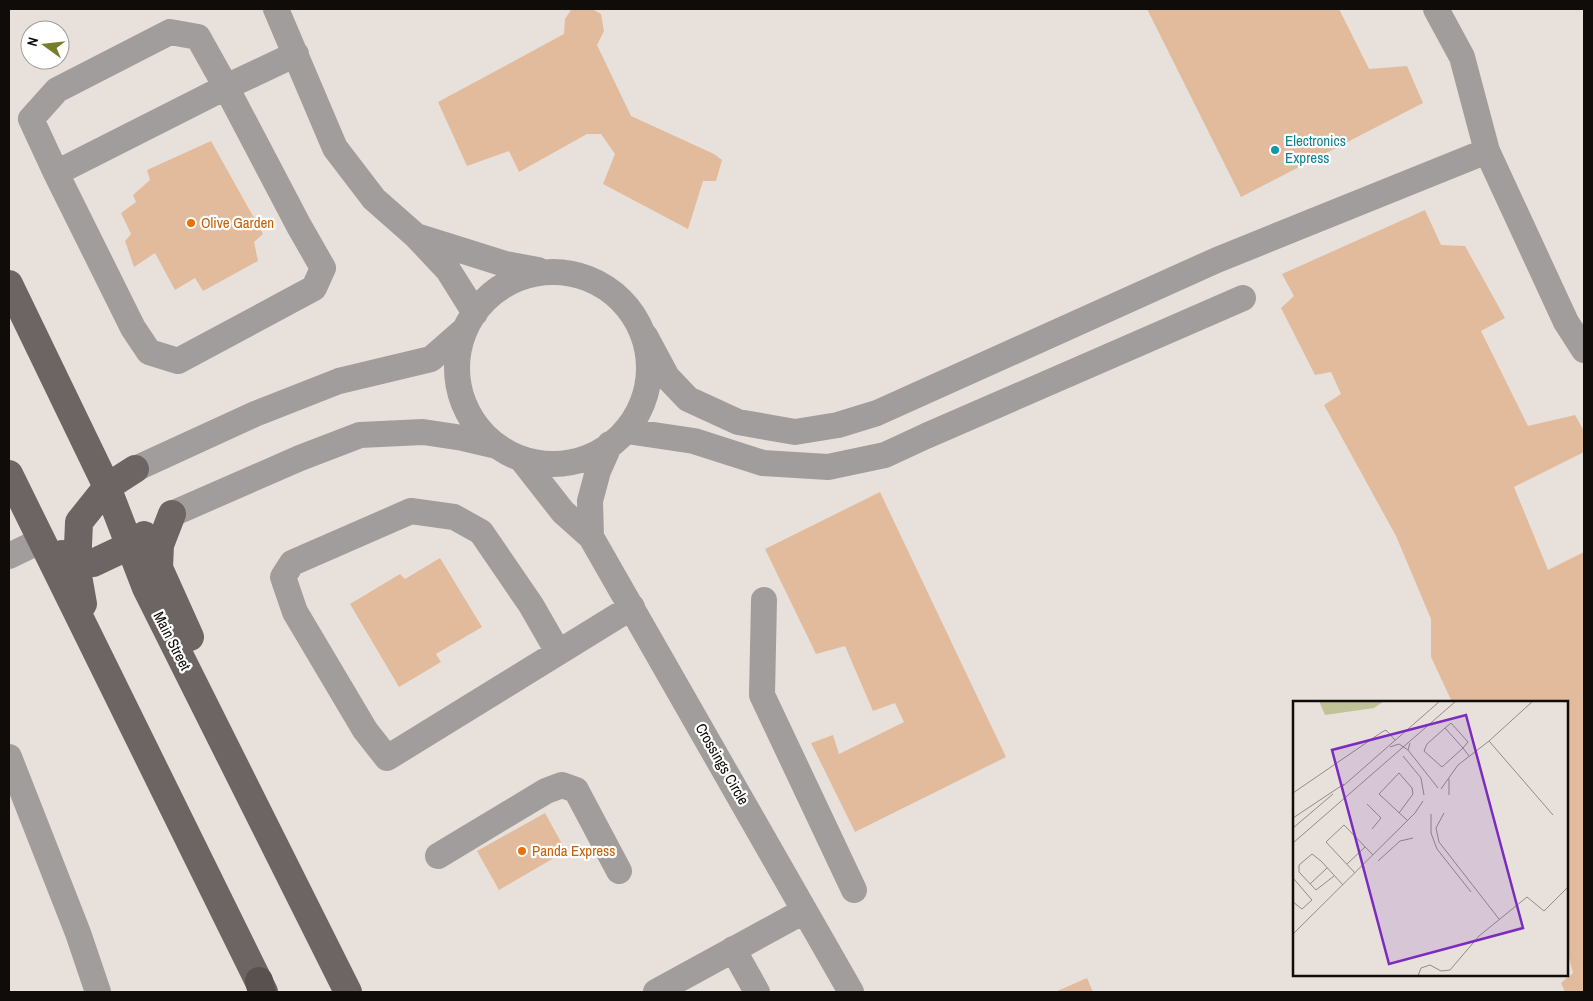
<svg xmlns="http://www.w3.org/2000/svg" width="1593" height="1001" font-family="'Archivo Narrow',sans-serif">
  <style>
    .building { fill: #e2bb9c }
    .lines { fill: none; stroke-linecap: round; stroke-linejoin: round }
    .minor { stroke: #a29d9d; stroke-width: 26 }
    .major { stroke: #6c6563; stroke-width: 28 }
    .highway { stroke: #59514f; stroke-width: 28 }
    .culture-dot { fill: #0f9aa8; stroke: #fff; stroke-width: 2 }
    .food-dot { fill: #e8710a; stroke: #fff; stroke-width: 2 }
    .labels { text-anchor: middle; stroke-width: 4.5; stroke-linejoin: round; paint-order: stroke }
    .culture-label { font-size: 15px; fill: #0d838f; stroke: #fff; text-anchor: start }
    .food-label { font-size: 15px; fill: #c56008; stroke: #fff; text-anchor: start }
    .street-label { font-size: 15px; fill: #0f0c0a; stroke: #fff }
    .inset-road { fill: none; stroke: #918c87; stroke-width: 1 }
    .view { fill: #7b2cbf; fill-opacity: 0.15; stroke: #7b2cbf; stroke-width: 2.5 }
    .inset-edge { fill: none; stroke: #0f0c0a; stroke-width: 2.5 }
  </style>
  <rect width="100%" height="100%" fill="#e8e1db"/>
  <path class="building" d="M576 9H592L601 14 604 31 597 45 631 116 714 154 722 160 716 181H703L688 229 603 184 615 154 601 134H587L519 172 509 151 467 166 438 102 564 34 565 19 571 10Z
    M1147 9H1339L1369 69 1407 66 1423 103 1241 197Z
    M211 141 263 234 254 242 258 261 203 291 195 278 175 290 155 253 134 267 125 241 131 234 121 213 136 202 133 195 150 180 147 170Z
    M1425 210 1441 245 1465 246 1505 318 1481 331 1528 426 1575 415 1584 431V452L1514 487 1548 570 1584 552V992H1565L1561 983 1573 973 1567 950V702H1452L1431 657V619L1396 536 1324 405 1341 394 1331 372 1315 375 1281 308 1294 296 1282 274Z
    M880 492 1006 757 855 832 811 743 833 735 839 754 904 722 895 703 873 711 845 646 816 654 765 549Z
    M440 558 482 627 436 654 441 662 399 687 350 604 400 574 405 579Z
    M545 813 566 851 499 890 477 851Z
    M1087 978 1093 992H1055Z"/>
  <g class="lines">
    <path class="minor" d="M276 9 335 148 374 199 416 236 448 270 475 313
      M1436 9 1462 57 1487 151 1566 322 1584 350
      M56 173 226 87 198 37 170 32 57 90 31 119 56 173 133 328 149 352 178 361 314 288 323 268 299 226 226 87 296 54
      M419 237 505 264 538 270
      M457 368a96 96 0 1 1 192 0a96 96 0 1 1-192 0Z
      M645 336 667 377 688 399 738 422 795 432 838 425 877 413 1217 260 1487 151
      M627 431 694 441 763 463 828 467 885 455 926 436 1243 298
      M523 461 563 512 591 537 851 992
      M135 469 255 414 339 381 431 359 463 331
      M172 514 300 458 360 435 423 432 463 438 493 445
      M591 537 590 501 598 471 610 444
      M9 556 42 540
      M764 600 762 695 854 890
      M558 652 531 605 481 532 454 517 411 511 292 563 283 577 295 612 365 730 387 758 632 607
      M9 757 78 933 98 992
      M438 856 546 791 562 785 576 790 619 871
      M733 949 757 992
      M656 992 804 911"/>
    <path class="major" d="M9 284 107 487 146 588 348 992
      M9 474 264 992
      M172 514 160 545 159 568 190 637
      M62 554 65 556 93 563 129 546 144 535
      M83 604 77 570 79 522 107 487 135 469"/>
    <path class="highway" d="M259 981 262 992"/>
  </g>
  <circle class="culture-dot" cx="1275" cy="150" r="5"/>
  <g class="food-dot">
    <circle cx="191" cy="223" r="5"/>
    <circle cx="522" cy="851" r="5"/>
  </g>
  <g class="labels">
    <g class="culture-label">
      <text x="1285" y="146">Electronics<tspan x="1285" dy="17">Express</tspan></text>
    </g>
    <g class="food-label">
      <text x="201" y="228">Olive Garden</text>
      <text x="532" y="856">Panda Express</text>
    </g>
    <g class="street-label">
      <text transform="translate(172 641) rotate(63)" y="5">Main Street</text>
      <text transform="translate(722 764) rotate(60)" y="5">Crossings Circle</text>
    </g>
  </g>
  <g transform="translate(1293 701)">
    <rect width="275" height="275" fill="#e8e1db"/>
    <path d="M26 0H91L81 7 32 14Z" fill="#c0c297"/>
    <path class="inset-road" d="M152 27 170 47 175 41 158 22 152 27 134 43 131 50 149 66 170 47 176 55M196 40 240 0M97 46 106 43 115 49 117 42M115 49 145 87M110 55 128 77 131 94M50 85 147 0M148 88 165 64 196 40 260 114M0 92 89 31 93 29 102 39M156 94V78M74 103 88 117 79 128M106 112 120 93 119 87 106 72 86 93 115 120M151 112 143 127 146 141 206 218M138 113V132L144 148 178 191M0 117 51 83M0 127 40 93M0 142 163 0M85 160 107 140 120 137M54 163 72 146M62 172 33 141 51 124 80 154M41 175 23 189 6 171V164L19 153 28 160 50 184M0 177 19 199 9 208 0 201M17 183 34 167M0 233 122 112 130 100M125 275 128 267 137 264 148 270 157 269 186 235 234 196 251 210 275 186"/>
    <path class="view" d="M173 14 230 227 96 263 39 49Z"/>
    <rect width="275" height="275" class="inset-edge"/>
  </g>
  <rect width="1593" height="1001" fill="none" stroke="#0f0c0a" stroke-width="20"/>
  <g transform="translate(45 45) rotate(285)"><circle r="24" fill="#ffffff" stroke="#9f9e9d"/>
  <path d="M0-4L9 19L0 12L-9 19Z" fill="#767e29"/>
  <text y="-8" font-size="14" font-weight="bold" text-anchor="middle" fill="#0f0c0a">N</text>
  </g>
</svg>
